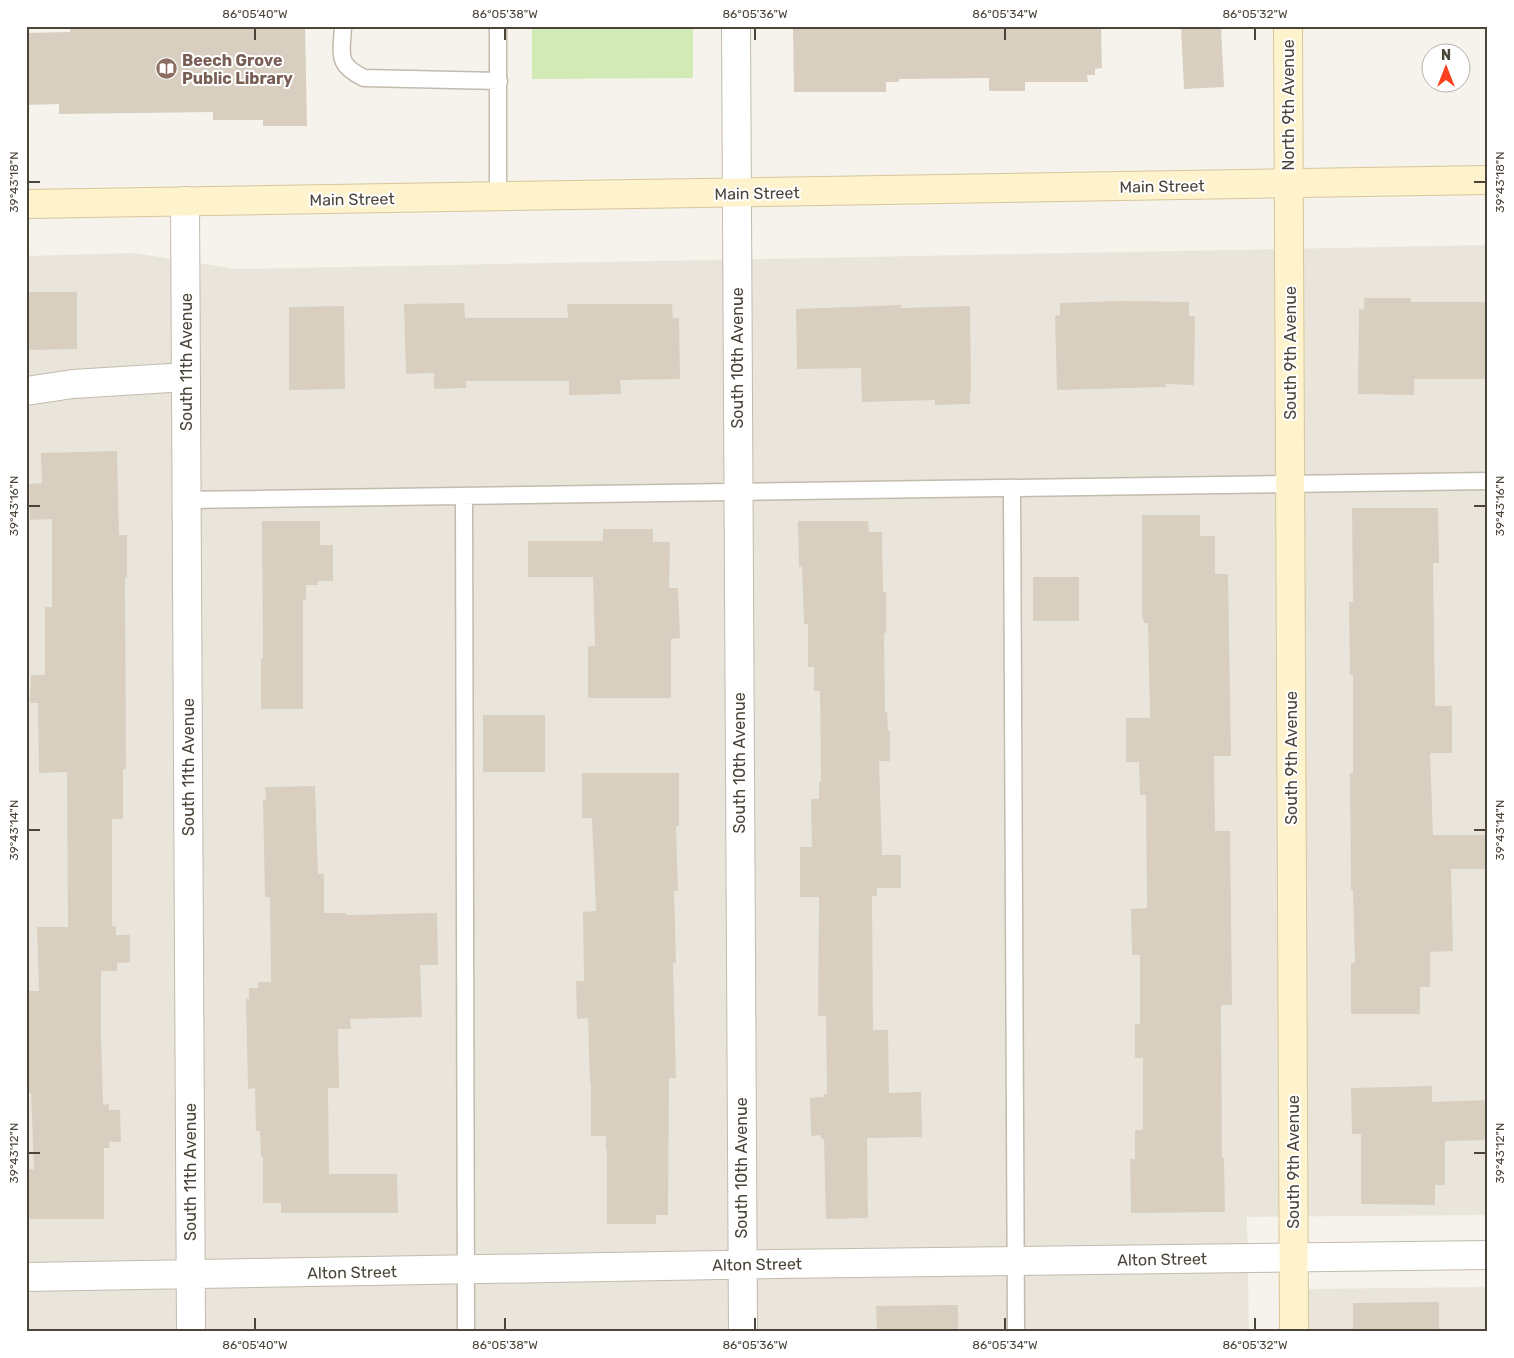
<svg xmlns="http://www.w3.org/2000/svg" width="1514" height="1358" font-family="Rubik,sans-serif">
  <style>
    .residential { fill: #eae5da }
    .green { fill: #d2eab5 }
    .building { fill: #d8cfc1 }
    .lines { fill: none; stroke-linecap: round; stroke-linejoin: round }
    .lane-casing { stroke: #c2bbae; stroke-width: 19 }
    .street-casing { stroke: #c2bbae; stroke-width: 30 }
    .secondary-casing { stroke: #d6c79b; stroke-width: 30 }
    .lane { stroke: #fff; stroke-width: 16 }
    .street { stroke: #fff; stroke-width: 28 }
    .secondary { stroke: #fff3cd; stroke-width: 28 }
    .ticks { fill: none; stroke: #4b4439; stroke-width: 2 }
    .labels { text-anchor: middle; stroke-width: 4; stroke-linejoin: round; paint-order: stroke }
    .education-label { font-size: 16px; font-weight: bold; fill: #785e54; stroke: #fff; text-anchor: start }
    .street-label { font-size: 16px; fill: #4b4439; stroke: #fff }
    .neatline { fill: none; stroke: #4b4439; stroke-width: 2 }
    .ticks-label { font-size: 12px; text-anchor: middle; fill: #4b4439 }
  </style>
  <rect width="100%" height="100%" fill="#f6f3ec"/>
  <path class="residential" d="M1488 245V1215L1247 1217 1249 1332H26V256L134 253 236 269Z
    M1488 1287V1332H1305V1289Z"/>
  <path class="green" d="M532 26H693V78L532 79Z"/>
  <path class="building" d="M70 26H305L307 126H263V120H213V112L59 114V104L26 105V33L70 32Z
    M793 26H1101L1102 68 1095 69V75H1087L1088 82H1025V91H989V78L899 79V82H886V92H794Z
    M1181 26H1221L1224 87 1184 89Z
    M26 292H77V349L26 350Z
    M1364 298H1411V302H1488V379H1414V395L1358 394 1359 309 1364 310Z
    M1120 301 1189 302V316H1195L1194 385 1166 384V387L1057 390 1055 316 1060 315V303Z
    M464 303 465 318H568L567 304H672L673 318H679L680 379 620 380 621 394 569 395V381H466V388L434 389V373L406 374 404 304Z
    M901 305V308L970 306 971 391H970V404L935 405V400L862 402 861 368 797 369 796 309Z
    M344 306 345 389 289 390V307Z
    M117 451 119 535H127V577H125L126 769H123V819H112V926H116V935H130V962L117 963V971H101V1034L103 1105 109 1104V1110H120L121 1142H109L110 1148H104V1219H26V1169H34L31 1093H28L27 991H39L37 927H68L67 772 39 773 38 703H30L31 675H45V607H52V519L30 520 29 484 42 483 41 453Z
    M1352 508H1438L1439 563H1433L1435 706H1452V753H1430L1433 835H1488V869H1451L1453 951 1430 952V987H1420V1014H1351V963H1355L1353 890H1351L1350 773H1353V675H1350L1349 602H1353Z
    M1142 515H1200V536H1215V574H1228L1231 756H1214L1215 831H1230L1232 1005H1221L1222 1158H1224L1225 1212 1131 1213 1130 1159H1135V1130H1143V1058H1135V1024H1140V955H1132L1131 909 1147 908 1146 795H1140L1139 762H1126V718H1150L1148 623H1144L1143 618H1142Z
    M262 521H320V545H333V581H318V585H306V600H303V709H261V659L263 658Z
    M798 521H868L869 532H882L883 592H886V633H884L885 712H887L888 731H890V761H879L882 855H901V888H877V896H872L873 1030H888L889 1093 921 1092 922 1137 867 1138 868 1218 826 1219 824 1139H821V1135L811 1136 810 1098 824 1097V1094H827L826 1016H818L819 897H800V847H812L811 799H819V782H821L820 691H814V667H808V624H804L802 567H799Z
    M603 529H653V542H670L669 588H678L680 638 671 639V698H588V646H595L593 577H528V541H603Z
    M1033 577H1079V621H1033Z
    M483 715H545V772H483Z
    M582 773H679V826H676L678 891H674L676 963H673L676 1078H669L668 1215H656V1224H607V1150H606V1136H591V1083H590L588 1018 577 1019 576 981H584L583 912 596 911 592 818H582Z
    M315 786 318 874H324V913H346V915L437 913 438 965H420L422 1017 350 1019 351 1029H338L339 1088H328L329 1174H397L398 1213H281V1203H263V1157H261L260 1131H256L255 1088 248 1089 246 999H249V988H258V982H271L270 897H265L263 800H266L265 787Z
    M1432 1086V1102L1488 1100V1140L1445 1141V1185H1435V1205L1361 1204V1134H1352L1351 1088Z
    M1439 1302V1332H1353V1303Z
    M958 1305V1332H877L876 1306Z"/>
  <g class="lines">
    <defs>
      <path id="lane" d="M343 26C342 54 335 64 364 78L499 81
        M498 197V26
        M1012 488 1016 1332
        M464 496 466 1332
        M186 500 1488 481"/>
      <path id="street" d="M736 26 743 1332
        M185 201 191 1332
        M26 391 73 384 186 377
        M26 1277 775 1264 1488 1255"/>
      <path id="secondary" d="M1288 26 1294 1332
        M26 204 1488 180"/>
    </defs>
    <use href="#lane" class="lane-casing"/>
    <use href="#street" class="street-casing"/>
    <use href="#secondary" class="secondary-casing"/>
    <use href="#lane" class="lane"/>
    <use href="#street" class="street"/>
    <use href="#secondary" class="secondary"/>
  </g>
  <path class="ticks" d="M255 28V40M505 28V40M755 28V40M1005 28V40M1255 28V40M28 182H40M1474 182H1486M28 506H40M1474 506H1486M28 830H40M1474 830H1486M28 1153H40M1474 1153H1486M255 1318V1330M505 1318V1330M755 1318V1330M1005 1318V1330M1255 1318V1330"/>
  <defs>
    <symbol id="library-disc" viewBox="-11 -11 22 22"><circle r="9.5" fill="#8d6e63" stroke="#fff"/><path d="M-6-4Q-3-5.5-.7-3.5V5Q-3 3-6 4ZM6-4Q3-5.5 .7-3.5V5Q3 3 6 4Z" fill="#fff"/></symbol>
  </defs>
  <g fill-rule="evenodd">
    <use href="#library-disc" x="154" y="56" width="25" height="25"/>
  </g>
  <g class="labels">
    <g class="education-label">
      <text x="182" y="66">Beech Grove<tspan x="182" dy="18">Public Library</tspan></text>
    </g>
    <g class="street-label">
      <text transform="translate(1288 105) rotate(-90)" y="6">North 9th Avenue</text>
      <text transform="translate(1162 186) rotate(-1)" y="6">Main Street</text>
      <text transform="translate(757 193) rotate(-1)" y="6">Main Street</text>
      <text transform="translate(352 199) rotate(-1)" y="6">Main Street</text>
      <text transform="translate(1290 353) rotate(-90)" y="6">South 9th Avenue</text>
      <text transform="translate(737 358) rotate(-90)" y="6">South 10th Avenue</text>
      <text transform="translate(186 362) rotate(-90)" y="6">South 11th Avenue</text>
      <text transform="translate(1291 758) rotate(-90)" y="6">South 9th Avenue</text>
      <text transform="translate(739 763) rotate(-90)" y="6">South 10th Avenue</text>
      <text transform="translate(188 767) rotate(-90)" y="6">South 11th Avenue</text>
      <text transform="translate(1293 1162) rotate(-90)" y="6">South 9th Avenue</text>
      <text transform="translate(741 1168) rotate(-90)" y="6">South 10th Avenue</text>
      <text transform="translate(190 1172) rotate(-90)" y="6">South 11th Avenue</text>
      <text transform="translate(1162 1259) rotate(-1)" y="6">Alton Street</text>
      <text transform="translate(757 1264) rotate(-1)" y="6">Alton Street</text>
      <text transform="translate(352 1272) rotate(-1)" y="6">Alton Street</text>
    </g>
  </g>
  <rect width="1514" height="1358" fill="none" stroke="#ffffff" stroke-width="55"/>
  <g transform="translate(1446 68)"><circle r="24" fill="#ffffff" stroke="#b7b4b0"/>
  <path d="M0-4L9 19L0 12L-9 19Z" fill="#fc3f1d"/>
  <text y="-8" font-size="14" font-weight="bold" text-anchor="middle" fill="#4b4439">N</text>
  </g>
  <rect x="28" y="28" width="1458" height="1302" class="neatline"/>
  <g class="ticks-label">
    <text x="255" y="18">86°05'40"W</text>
    <text x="505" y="18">86°05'38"W</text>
    <text x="755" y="18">86°05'36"W</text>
    <text x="1005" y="18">86°05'34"W</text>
    <text x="1255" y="18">86°05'32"W</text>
    <text transform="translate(14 182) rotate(-90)" y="4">39°43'18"N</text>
    <text transform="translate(1500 182) rotate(-90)" y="4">39°43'18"N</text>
    <text transform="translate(14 506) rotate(-90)" y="4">39°43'16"N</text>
    <text transform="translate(1500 506) rotate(-90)" y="4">39°43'16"N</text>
    <text transform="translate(14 830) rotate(-90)" y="4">39°43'14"N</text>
    <text transform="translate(1500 830) rotate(-90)" y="4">39°43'14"N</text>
    <text transform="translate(14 1153) rotate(-90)" y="4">39°43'12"N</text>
    <text transform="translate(1500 1153) rotate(-90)" y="4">39°43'12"N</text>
    <text x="255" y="1349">86°05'40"W</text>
    <text x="505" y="1349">86°05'38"W</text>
    <text x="755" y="1349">86°05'36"W</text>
    <text x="1005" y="1349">86°05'34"W</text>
    <text x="1255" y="1349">86°05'32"W</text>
  </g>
</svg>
